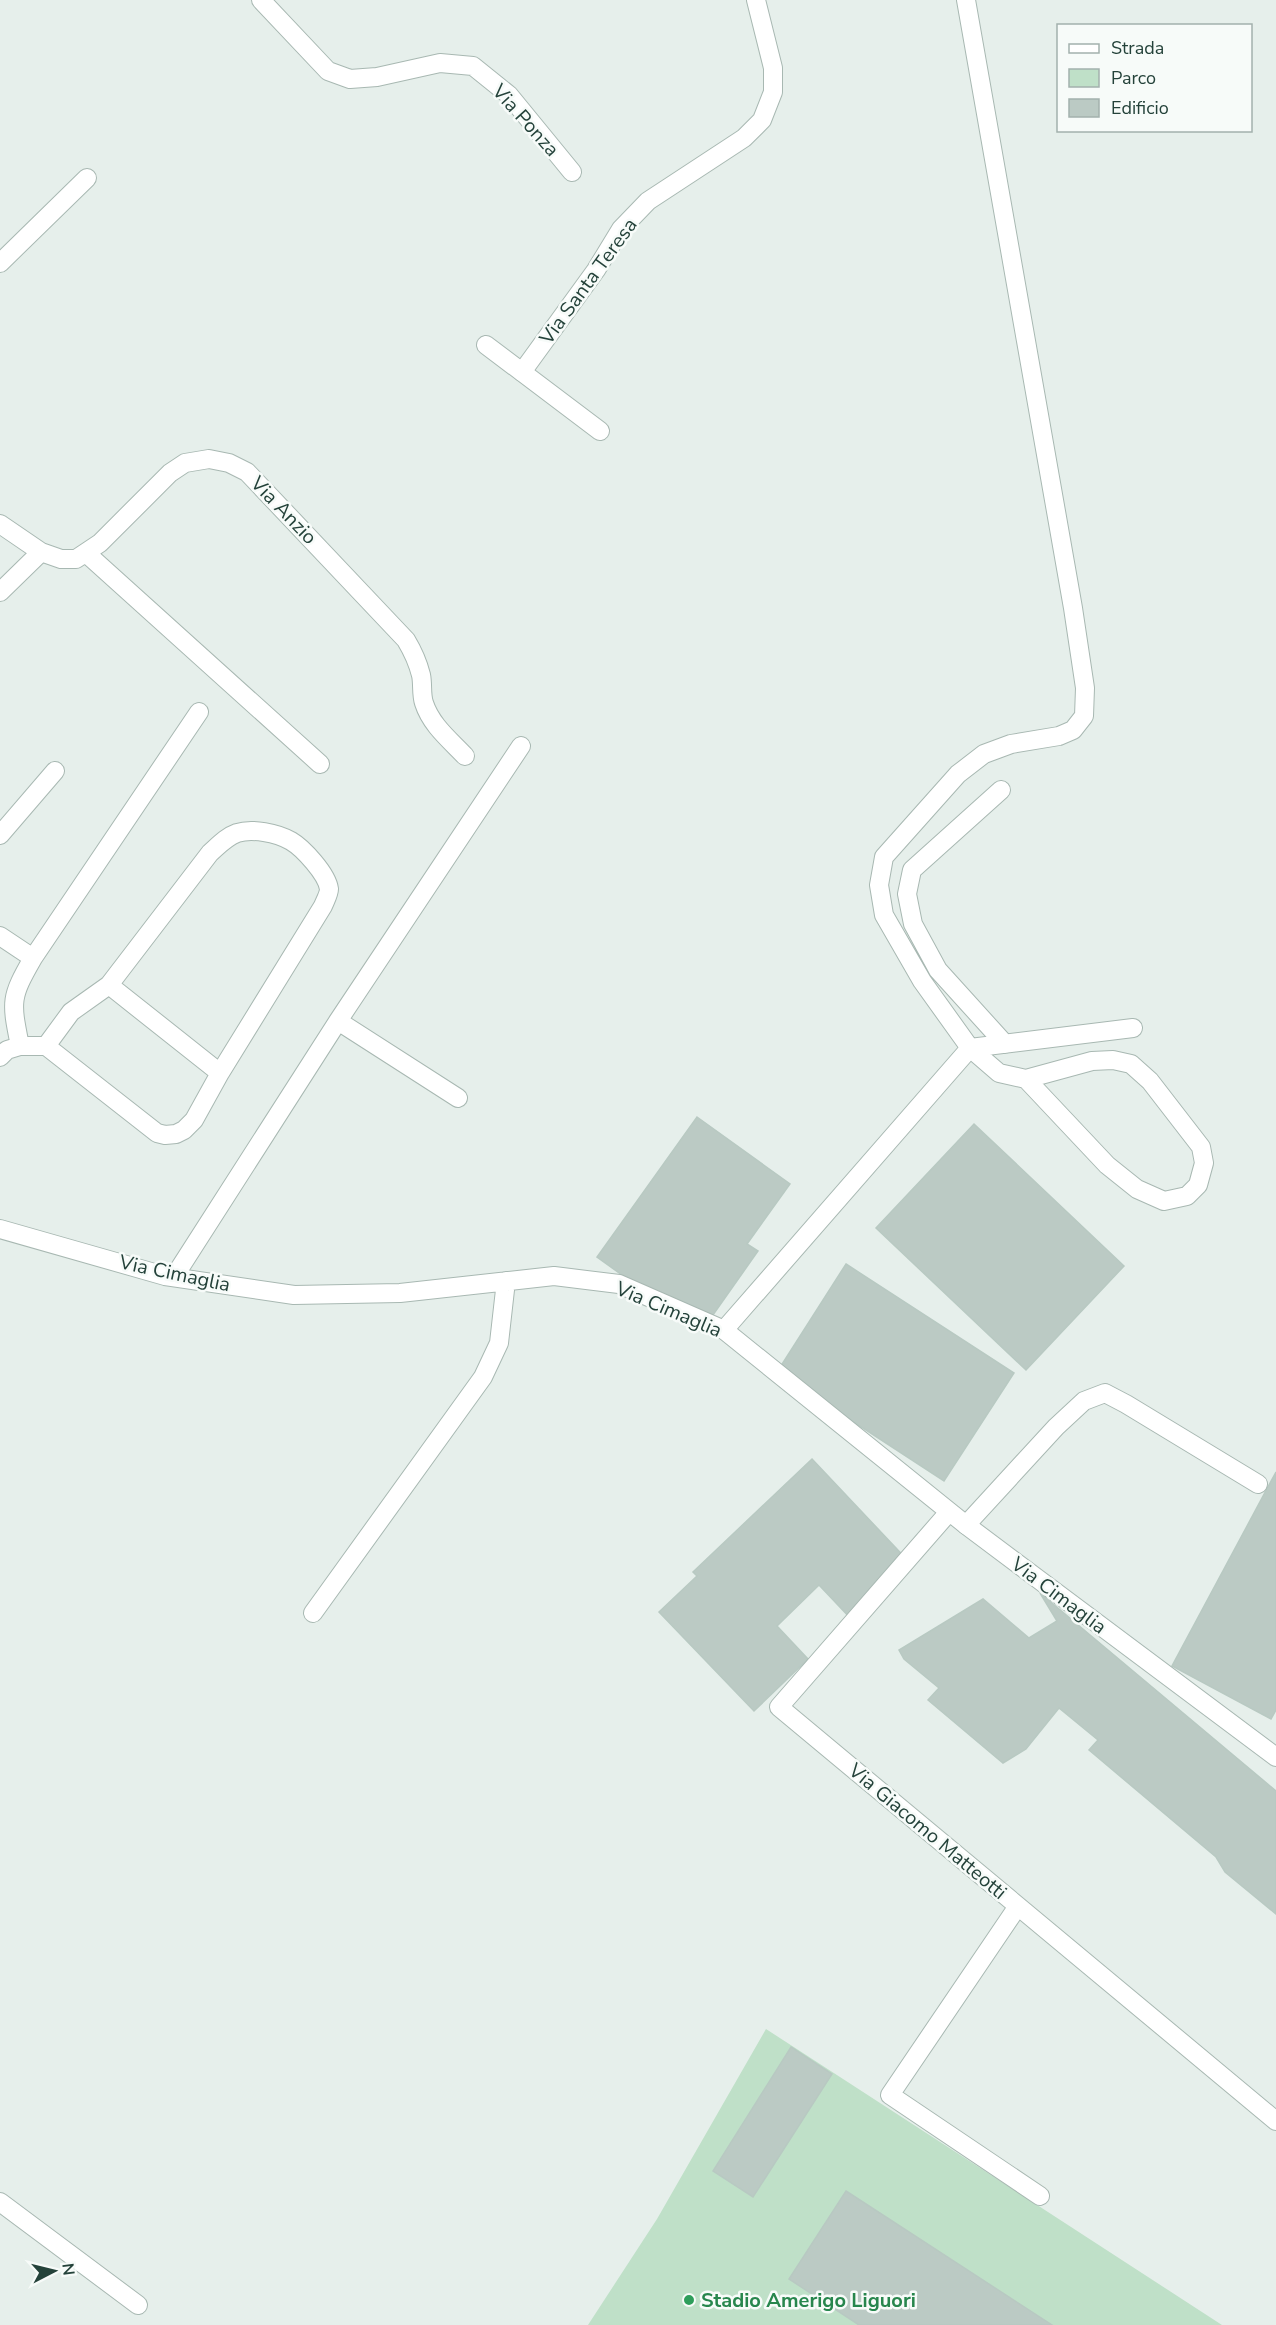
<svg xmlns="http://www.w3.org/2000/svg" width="1276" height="2325" font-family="'Nunito Sans',sans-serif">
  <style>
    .green { fill: #bfe0c8 }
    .building { fill: #bbcac4; stroke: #b8c9c2; stroke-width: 1.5 }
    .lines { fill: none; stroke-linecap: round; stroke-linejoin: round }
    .service-casing { stroke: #a8b8b2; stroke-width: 20 }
    .minor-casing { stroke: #a8b8b2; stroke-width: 20 }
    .service { stroke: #fff; stroke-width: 18 }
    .minor { stroke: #fff; stroke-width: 18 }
    .leisure-dot { fill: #2e9e5b; stroke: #f7fbf9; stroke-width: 2 }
    .labels { text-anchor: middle; stroke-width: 5; stroke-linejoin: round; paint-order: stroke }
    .street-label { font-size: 20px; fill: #24423a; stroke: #f7fbf9 }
    .leisure-label { font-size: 20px; font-weight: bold; fill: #27864d; stroke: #f7fbf9; text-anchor: start }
  </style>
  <rect width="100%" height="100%" fill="#e6efeb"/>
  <path class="green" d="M766 2029 1222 2325H588L657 2219Z"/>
  <path class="building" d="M697 1117 790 1184 747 1244 758 1251 701 1332 597 1257Z
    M974 1124 1124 1266 1026 1370 876 1228Z
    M846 1264 1014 1373 944 1481 777 1372Z
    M812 1459 912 1565 853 1621 819 1585 777 1626 808 1659 754 1711 659 1612 697 1576 693 1572Z
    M1276 1472V1710L1271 1719 1172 1666Z
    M1040 1593 1276 1791V1914L1225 1872 1216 1857 1089 1750 1098 1740 1059 1708 1026 1749 1003 1763 928 1700 939 1688 904 1659 899 1650 983 1599 1029 1638 1057 1621Z
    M791 2047 832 2074 753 2197 713 2171Z
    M846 2191 1052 2325H859L789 2279Z"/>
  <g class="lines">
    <defs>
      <path id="service" d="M966 0 1073 608 1085 688 1084 716 1073 730 1059 736 1011 744 984 754 958 774 884 857 879 885 884 915 922 981 970 1048 999 1073 1026 1079 1092 1061 1113 1060 1131 1064 1150 1081 1201 1147 1204 1163 1198 1185 1187 1196 1164 1201 1137 1189 1107 1165 1026 1079
        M486 345 600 431
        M1001 790 912 870 907 894 913 924 938 970 1005 1044
        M0 835 55 771
        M0 936 33 958
        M338 1021 458 1098
        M20 1046C11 1001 10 998 33 958L199 712
        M46 1046 71 1012 109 985
        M0 1057 7 1050 20 1046H46L157 1133 165 1135 176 1134 184 1130 194 1120 220 1073 323 906C325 901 329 894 329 889 327 874 303 848 291 841 277 833 252 828 237 833 226 837 219 845 210 853L109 985 220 1073
        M174 1277 338 1021 521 746
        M724 1330 970 1048 1133 1028
        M966 1525 1056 1427 1084 1401 1105 1393 1126 1404 1258 1484"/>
      <path id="minor" d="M261 0 328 71 350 79 377 77 440 63 473 66 509 95 572 172
        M0 263 87 178
        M522 372 596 270 621 229 648 201 744 138 762 120 773 92V68L756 0
        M0 524 41 552 61 559H76L100 543 170 473 185 463 209 459 229 463 247 472 406 640C412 650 418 663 421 675 423 684 421 694 424 703 431 725 450 740 465 756
        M86 553 320 764
        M0 592 41 552
        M0 1229 165 1276 294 1295 400 1293 554 1276 619 1284 724 1330 966 1525 1276 1757
        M949 1512 779 1707 1276 2121
        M313 1613 483 1377 499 1343 506 1281
        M1018 1906 890 2095 1040 2196
        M0 2202 138 2305"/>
    </defs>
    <use href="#service" class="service-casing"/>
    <use href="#minor" class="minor-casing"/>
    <use href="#service" class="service"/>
    <use href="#minor" class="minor"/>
  </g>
  <circle class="leisure-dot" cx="689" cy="2300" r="6"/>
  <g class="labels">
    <g class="street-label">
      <text transform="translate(526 120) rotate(48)" y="7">Via Ponza</text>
      <text transform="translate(588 281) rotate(-54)" y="7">Via Santa Teresa</text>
      <text transform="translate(284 510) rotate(46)" y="7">Via Anzio</text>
      <text transform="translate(175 1273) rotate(12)" y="7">Via Cimaglia</text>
      <text transform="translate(669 1309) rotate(23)" y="7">Via Cimaglia</text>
      <text transform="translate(1059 1595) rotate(37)" y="7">Via Cimaglia</text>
      <text transform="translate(928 1831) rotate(40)" y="7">Via Giacomo Matteotti</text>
    </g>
    <g class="leisure-label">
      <text x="701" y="2307">Stadio Amerigo Liguori</text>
    </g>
  </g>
  <rect x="1057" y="24" width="195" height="108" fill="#f7fbf9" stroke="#a3b1ad" stroke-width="1.5"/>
  <rect x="1069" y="44" width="30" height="9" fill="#ffffff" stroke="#a3b1ad" stroke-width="1.5"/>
  <text x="1111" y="54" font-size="18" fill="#24423a">Strada</text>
  <rect x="1069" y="69" width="30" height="18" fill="#bfe0c8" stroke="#a3b1ad" stroke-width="1.5"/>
  <text x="1111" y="84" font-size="18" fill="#24423a">Parco</text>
  <rect x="1069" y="99" width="30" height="18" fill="#bbcac4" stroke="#a3b1ad" stroke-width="1.5"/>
  <text x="1111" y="114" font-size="18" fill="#24423a">Edificio</text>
  <g transform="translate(54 2271) rotate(83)" stroke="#f7fbf9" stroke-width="4.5" paint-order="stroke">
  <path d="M0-4.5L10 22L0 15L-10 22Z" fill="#24423a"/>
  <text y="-9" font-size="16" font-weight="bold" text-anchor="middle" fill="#24423a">N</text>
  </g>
</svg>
